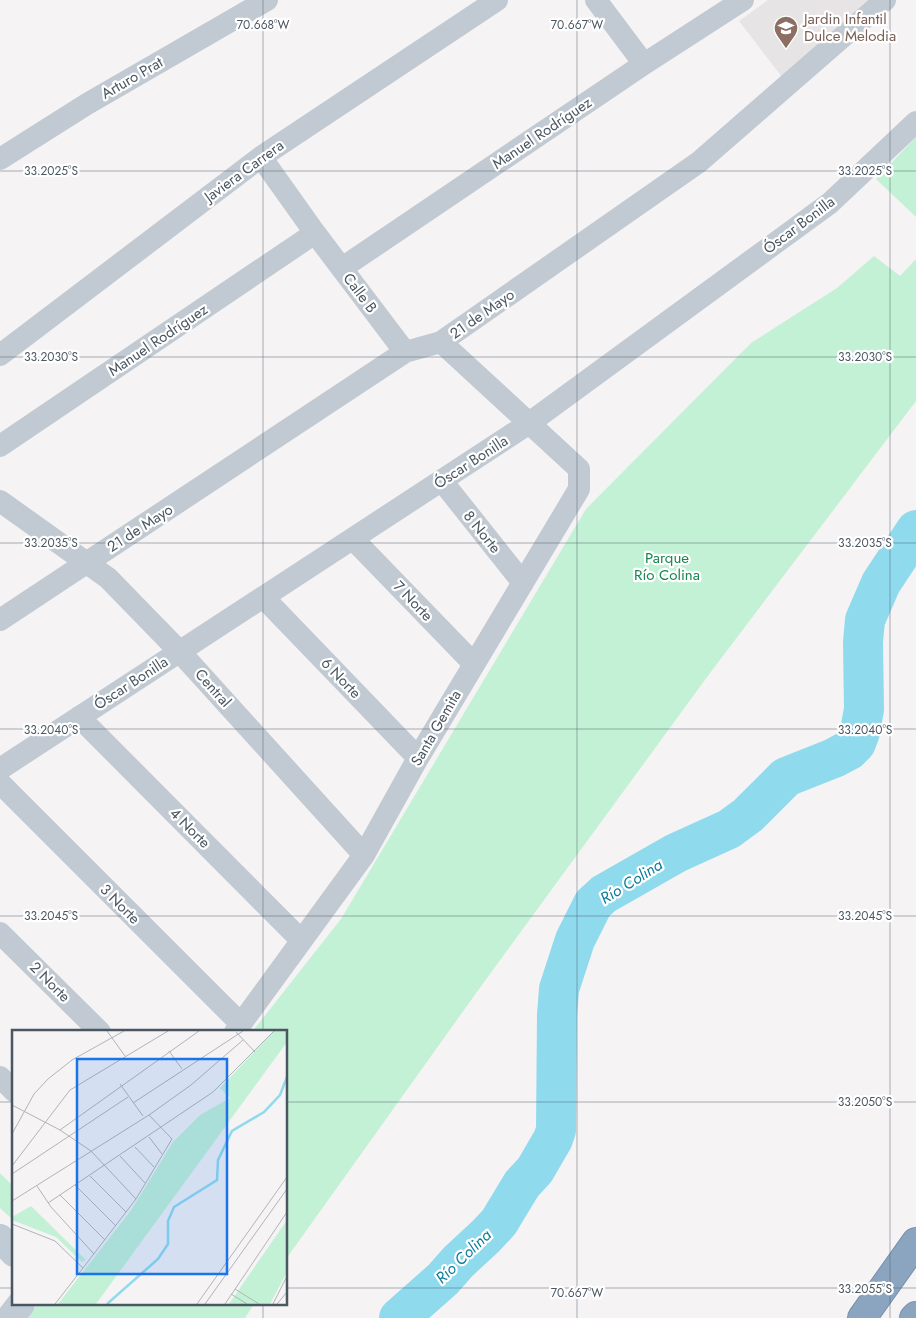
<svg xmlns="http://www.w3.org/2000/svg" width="916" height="1318" font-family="Jost,sans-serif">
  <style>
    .education { fill: #e6e4e5 }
    .green { fill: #c3f1d5 }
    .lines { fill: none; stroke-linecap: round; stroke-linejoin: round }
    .river { stroke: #90daee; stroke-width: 40 }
    .highway-casing { stroke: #7690ad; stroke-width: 30 }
    .street { stroke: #c1cad2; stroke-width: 22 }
    .secondary { stroke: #c1cbd6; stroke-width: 28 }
    .highway { stroke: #8ba5c1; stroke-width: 28 }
    .ticks { fill: none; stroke: #4a5661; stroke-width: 1; stroke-opacity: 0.45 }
    .labels { text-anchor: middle; stroke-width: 4.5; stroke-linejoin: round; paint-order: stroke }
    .education-label { font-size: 15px; fill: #785e54; stroke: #fff; text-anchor: start }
    .street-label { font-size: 15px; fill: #4a5661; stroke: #fff }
    .park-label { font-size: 15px; fill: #17864f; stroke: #fff }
    .water-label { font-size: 16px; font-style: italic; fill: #0c7c9b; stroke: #fff }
    .inset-river { fill: none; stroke: #90daee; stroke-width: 2.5 }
    .inset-road { fill: none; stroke: #b1b4b9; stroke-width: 1 }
    .view { fill: #1a73e8; fill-opacity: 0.15; stroke: #1a73e8; stroke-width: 2.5 }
    .inset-edge { fill: none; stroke: #4a5661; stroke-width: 2.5 }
    .ticks-label { font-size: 12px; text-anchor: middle; fill: #4a5661; stroke: #fff; stroke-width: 4.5; stroke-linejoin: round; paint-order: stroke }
  </style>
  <rect width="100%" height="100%" fill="#f5f3f3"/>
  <path class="education" d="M768 0H868L782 77 739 21Z"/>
  <path class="green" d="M916 137V217L876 179Z
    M874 256 900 276 916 259V401L710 673 479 989 286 1259V1032H252L341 919 586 509 751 343 837 288Z
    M0 1173 14 1187V1221L0 1208Z
    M38 1304H254L245 1318H27Z"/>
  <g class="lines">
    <path class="river" d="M399 1318 443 1279 458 1262 486 1236 499 1222 522 1184 535 1170 553 1139 556 1130 557 1015 559 989 575 940 593 904 604 894 676 853 729 829 748 815 786 777 834 758 849 750 856 743 860 732 864 709 863 642 865 620 881 583 916 530"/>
    <defs>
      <path id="highway" d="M862 1318 916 1242
        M914 1318 916 1316"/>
    </defs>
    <use href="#highway" class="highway-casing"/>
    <path class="street" d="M596 0 644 64
      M261 157 315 233 405 352
      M0 159 87 104 267 0
      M342 268 644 64 743 0
      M0 355 261 157 497 0
      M0 446 315 233
      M442 481 523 583
      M0 501 108 578 180 652 364 855
      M353 539 474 664
      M263 597 418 758
      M0 620 405 352 441 342 699 162 885 0
      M79 717 301 940
      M0 769 528 424 830 203 916 122
      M0 783 241 1024
      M0 933 100 1032
      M235 1032 364 855 418 758 579 489V469L441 342
      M0 1077 14 1091"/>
    <path class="secondary" d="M0 1238 14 1253
      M10 1318 21 1304"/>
    <use href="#highway" class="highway"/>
  </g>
  <path class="ticks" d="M263 0V1032M577 0V1318M890 0V1318M0 171H916M0 357H916M0 543H916M0 729H916M0 916H916M0 1102H14M286 1102H916M0 1288H14M286 1288H916M263 1304V1318"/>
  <defs>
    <symbol id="school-pin" viewBox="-11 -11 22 30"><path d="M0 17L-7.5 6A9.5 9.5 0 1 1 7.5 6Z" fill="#8d6e63" stroke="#fff"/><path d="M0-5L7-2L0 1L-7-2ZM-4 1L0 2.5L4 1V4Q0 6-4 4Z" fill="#fff"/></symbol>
  </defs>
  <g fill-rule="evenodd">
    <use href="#school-pin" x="772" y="14" width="28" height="38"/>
  </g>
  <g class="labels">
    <g class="education-label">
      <text x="804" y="24">Jardin Infantil<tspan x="804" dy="17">Dulce Melodia</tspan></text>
    </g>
    <g class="street-label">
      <text transform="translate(132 78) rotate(-30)" y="5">Arturo Prat</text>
      <text transform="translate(542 133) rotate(-34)" y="5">Manuel Rodríguez</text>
      <text transform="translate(244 171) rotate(-36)" y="5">Javiera Carrera</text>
      <text transform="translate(799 225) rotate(-37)" y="5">Óscar Bonilla</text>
      <text transform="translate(360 293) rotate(53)" y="5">Calle B</text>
      <text transform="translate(482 314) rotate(-35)" y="5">21 de Mayo</text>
      <text transform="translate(158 340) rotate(-34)" y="5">Manuel Rodríguez</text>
      <text transform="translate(471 462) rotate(-33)" y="5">Óscar Bonilla</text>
      <text transform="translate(140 528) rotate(-33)" y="5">21 de Mayo</text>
      <text transform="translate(482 532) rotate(51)" y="5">8 Norte</text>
      <text transform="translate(413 601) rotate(46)" y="5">7 Norte</text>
      <text transform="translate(341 678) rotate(46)" y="5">6 Norte</text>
      <text transform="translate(131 683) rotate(-33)" y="5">Óscar Bonilla</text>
      <text transform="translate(213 688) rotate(48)" y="5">Central</text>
      <text transform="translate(436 728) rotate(-60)" y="5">Santa Gemita</text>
      <text transform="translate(190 828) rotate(45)" y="5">4 Norte</text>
      <text transform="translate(120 904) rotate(45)" y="5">3 Norte</text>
      <text transform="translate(50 982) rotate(45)" y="5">2 Norte</text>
    </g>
    <g class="park-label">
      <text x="667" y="563">Parque<tspan x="667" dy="17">Río Colina</tspan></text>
    </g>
    <g class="water-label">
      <text transform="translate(631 881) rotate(-32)" y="6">Río Colina</text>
      <text transform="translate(463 1256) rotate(-44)" y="6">Río Colina</text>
    </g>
  </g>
  <g transform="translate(12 1030)">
    <rect width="275" height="275" fill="#f5f3f3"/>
    <path d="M262 1H275V12L84 274H46L120 179 161 112 188 85 218 68 208 58ZM19 176 74 230 70 232 44 207 0 190V187ZM275 190V242L258 274H217Z" fill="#c3f1d5"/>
    <path class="inset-river" d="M95 274 146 229 156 214V191L162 177 205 150 206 130 220 101 252 82 268 65 275 47"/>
    <path class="inset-road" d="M95 1 113 26M224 2 243 22M157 21 170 39M108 54 131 86M121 73 231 1M0 75 48 100 79 121 124 169M48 100 187 1M0 104 22 64 36 49 60 30 112 1M137 107 150 124M123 117 142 137M108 126 133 153M0 136 58 60 156 1M0 144 116 67M78 146 114 182M63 155 104 196M25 156 39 177 82 224M48 165 93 210M0 171 137 85 179 55 231 10M36 173 201 62 262 1M0 194 43 211 71 238 43 274M71 238 124 169 160 109 137 85M223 259 247 274M219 264 235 274M185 274 275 147M193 274 275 159M213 274 275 182M261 274 275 246M265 274 275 262"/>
    <path class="view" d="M65 29H215V244H65Z"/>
    <rect width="275" height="275" class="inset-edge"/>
  </g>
  <g class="ticks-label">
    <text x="263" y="29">70.668°W</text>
    <text x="577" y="29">70.667°W</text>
    <text x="51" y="175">33.2025°S</text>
    <text x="865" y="175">33.2025°S</text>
    <text x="51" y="361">33.2030°S</text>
    <text x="865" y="361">33.2030°S</text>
    <text x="51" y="547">33.2035°S</text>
    <text x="865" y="547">33.2035°S</text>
    <text x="51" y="734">33.2040°S</text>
    <text x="865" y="734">33.2040°S</text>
    <text x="51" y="920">33.2045°S</text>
    <text x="865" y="920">33.2045°S</text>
    <text x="865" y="1106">33.2050°S</text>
    <text x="865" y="1293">33.2055°S</text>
    <text x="577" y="1297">70.667°W</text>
  </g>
</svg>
